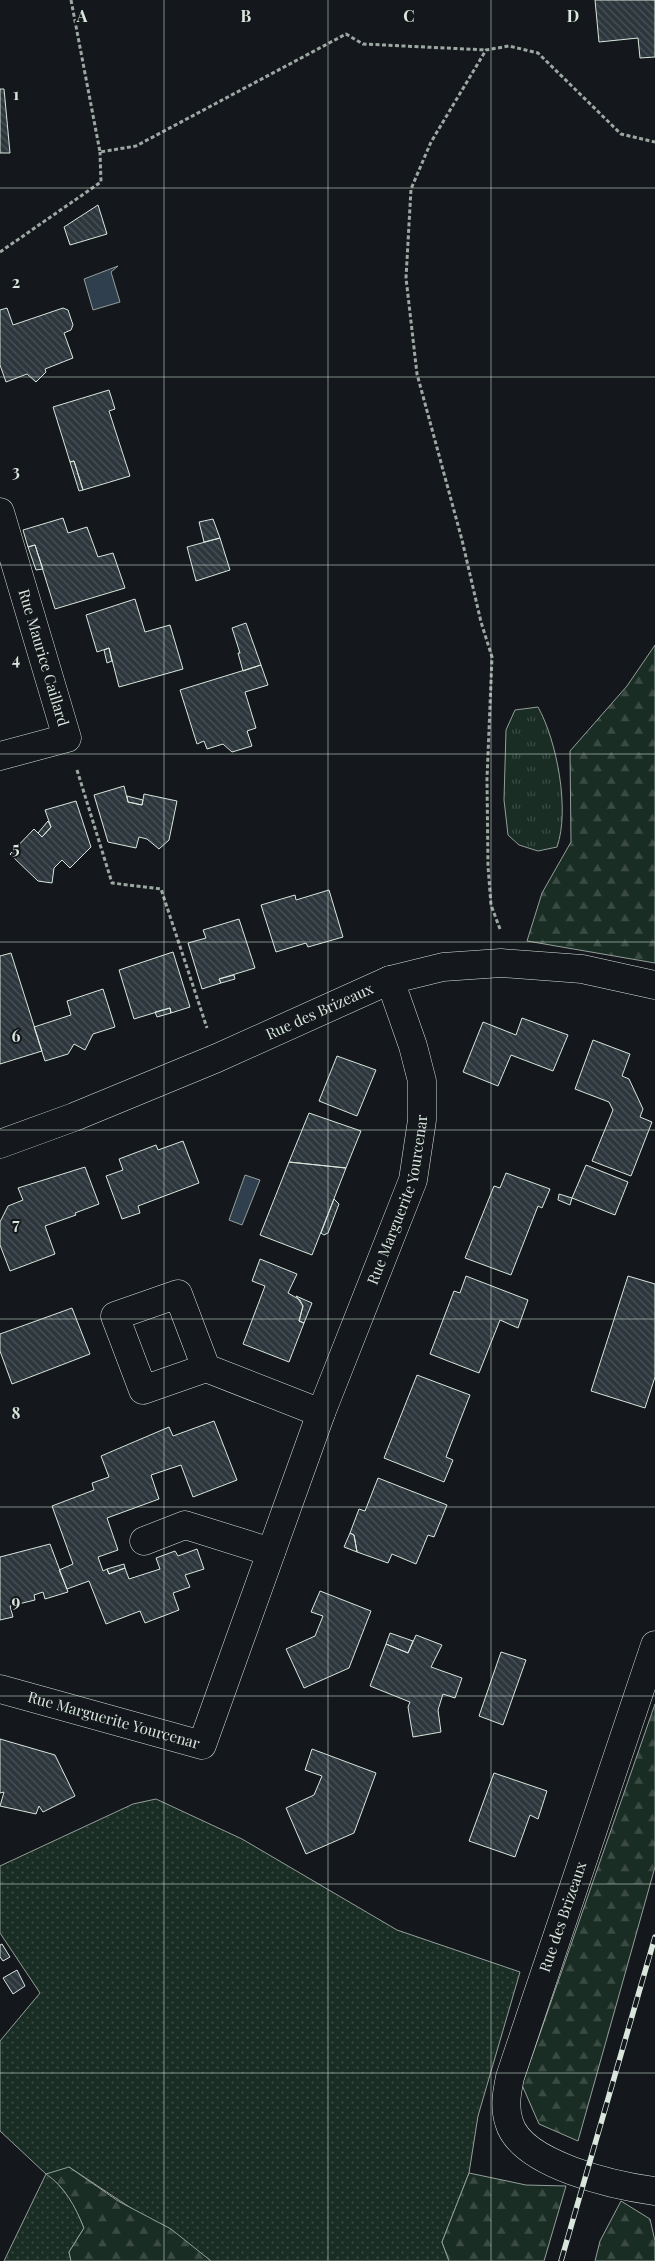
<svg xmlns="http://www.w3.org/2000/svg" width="655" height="2261" font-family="'Playfair Display',serif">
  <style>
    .grass { fill: url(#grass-dots); stroke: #939e99 }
    .forest { fill: url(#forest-firs); stroke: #939e99 }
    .park { fill: url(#park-tufts); stroke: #939e99 }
    .water { fill: #2f3f4d; stroke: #939e99 }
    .building { fill: url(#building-back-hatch); stroke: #d8e6dc }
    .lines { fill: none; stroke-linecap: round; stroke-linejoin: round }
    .minor-casing { stroke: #d8e6dc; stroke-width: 29 }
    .path { stroke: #9da8a2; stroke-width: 3; stroke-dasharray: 4 2.5; stroke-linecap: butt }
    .minor { stroke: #14181c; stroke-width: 28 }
    .rail-casing { stroke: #d8e6dc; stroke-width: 5.5 }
    .rail { stroke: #14181c; stroke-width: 4; stroke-dasharray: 11; stroke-linecap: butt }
    .grid { fill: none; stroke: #d8e6dc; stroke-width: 1; stroke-opacity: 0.55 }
    .labels { text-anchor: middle; stroke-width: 4; stroke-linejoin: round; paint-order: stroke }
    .street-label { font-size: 15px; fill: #d8e6dc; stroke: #14181c }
    .grid-label { font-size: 16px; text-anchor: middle; font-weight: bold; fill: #d8e6dc; stroke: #14181c; stroke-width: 4; stroke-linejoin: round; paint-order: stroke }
  </style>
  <defs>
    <pattern id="grass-dots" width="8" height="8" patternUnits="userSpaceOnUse" patternTransform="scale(1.25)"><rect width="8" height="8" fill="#1a2d24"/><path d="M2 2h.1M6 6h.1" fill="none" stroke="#3b4b43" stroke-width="1.8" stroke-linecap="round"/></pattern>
    <pattern id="forest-firs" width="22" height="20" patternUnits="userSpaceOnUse" patternTransform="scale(1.25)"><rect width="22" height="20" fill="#1a2d24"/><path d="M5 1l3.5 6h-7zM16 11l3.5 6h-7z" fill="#3b4b43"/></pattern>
    <pattern id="park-tufts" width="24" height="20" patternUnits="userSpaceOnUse" patternTransform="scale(1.25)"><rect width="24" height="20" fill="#1a2d24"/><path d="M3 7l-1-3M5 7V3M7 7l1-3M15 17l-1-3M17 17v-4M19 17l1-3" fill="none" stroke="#3b4b43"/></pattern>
    <pattern id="building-back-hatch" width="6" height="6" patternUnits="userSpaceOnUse" patternTransform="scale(1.25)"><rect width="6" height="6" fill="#2c363c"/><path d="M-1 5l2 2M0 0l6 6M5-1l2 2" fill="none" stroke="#4a5358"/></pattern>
  </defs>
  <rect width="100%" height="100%" fill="#14181c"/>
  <path class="grass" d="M156 1799 242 1839 397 1930 520 1972 478 2116 469 2173 442 2242 449 2261H211L69 2167 56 2181 74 2204 84 2228 69 2252 71 2261H4L46 2174 0 2131V2041L40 1993 0 1933V1866L133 1804Z"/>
  <path class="forest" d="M655 645V963L527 941 542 893 571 842 570 751 627 686Z
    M655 1704V1867L578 2141 539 2124 522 2085Z
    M69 2167 118 2201 171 2229 211 2261H71L69 2252 84 2228C75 2206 65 2187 46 2174Z
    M469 2173 526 2185 566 2186 544 2261H449L442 2242Z
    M621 2201 650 2219 655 2241V2261H595L600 2241Z"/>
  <path class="park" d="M538 707C557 741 570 810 557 847L538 851 519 845 508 835 504 800 506 730 515 710Z"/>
  <path class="water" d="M118 266 111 272 120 302 93 310 84 279Z
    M245 1175 260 1180 242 1225 229 1220Z"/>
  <path class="building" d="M595 0H655V57L640 58 638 38 599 42Z
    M0 89H4L10 153H0Z
    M98 205 107 234 70 245 64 227Z
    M7 308 13 325 63 308 68 310 73 325 71 330 64 333 73 358 45 369 46 372 36 382 27 374 6 382 0 365V310Z
    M109 390 115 409 109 411 130 476 83 490 74 461 70 462 53 407Z
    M74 461 83 490 79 491 70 462Z
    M63 518 68 533 87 527 98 557 113 553 125 588 55 609 35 545 28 547 23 530Z
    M213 519 220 538 204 542 199 522Z
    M220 538 230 570 196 581 187 547Z
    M35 545 43 569 36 570 28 547Z
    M135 599 145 632 170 625 183 669 119 687 109 648 97 652 86 615Z
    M246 623 261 665 243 671 238 653H240L232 628Z
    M109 648 112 661 107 663 104 650Z
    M261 665 268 685 245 692 256 728 247 731 252 746 232 752 223 744 207 749 204 741 197 744 180 690Z
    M124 786 128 802 142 805 144 794 177 801 169 840 159 849 147 839 139 837 136 848 108 842 94 795Z
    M127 796 143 800 142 805 128 802Z
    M76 801 91 847 70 868 62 860 54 868 52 883 38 881 10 854 34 829 42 837 51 827 45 810Z
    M48 821 51 827 42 837 38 833Z
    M329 890 343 937 308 947 306 943 276 952 261 905 295 895 296 900Z
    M239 919 255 968 219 979 221 983 202 989 188 943 206 938 203 930Z
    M173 952 190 1007 171 1013 170 1008 134 1019 119 970Z
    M11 953 42 1051 0 1064V956Z
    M234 975 235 979 221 983 219 979Z
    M103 989 115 1027 93 1034 85 1050 74 1044 68 1054 45 1061 34 1027 71 1015 67 1001Z
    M170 1008 171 1013 157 1017 155 1012Z
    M522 1018 568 1035 553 1071 511 1055 498 1086 463 1072 483 1022 516 1035Z
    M593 1040 630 1054 622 1076 629 1079 643 1109 640 1117 652 1122 631 1176 592 1161 613 1110 609 1102 575 1089Z
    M337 1056 376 1070 357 1116 319 1101Z
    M309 1113 361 1131 346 1168 289 1162Z
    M183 1141 199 1183 138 1206 140 1213 122 1219 106 1176 123 1170 119 1159 156 1145 158 1150Z
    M289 1162 346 1168 312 1255 260 1235Z
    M586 1165 628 1182 615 1215 572 1198Z
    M85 1167 99 1204 75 1213 76 1215 45 1226 55 1254 10 1271 0 1245V1222L8 1206 23 1200 18 1188Z
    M506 1173 550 1189 542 1208 538 1206 511 1275 465 1258 494 1186 500 1188Z
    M559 1194 572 1198 570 1205 558 1200Z
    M334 1199 339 1204 328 1233 324 1235 321 1233Z
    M260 1259 297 1274 288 1293 300 1300 303 1306 299 1321 304 1323 289 1362 243 1344 265 1286 252 1281Z
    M466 1276 528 1300 518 1328 500 1320 479 1373 430 1354 454 1291 460 1293Z
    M628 1276 655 1284V1377L645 1408 591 1391Z
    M296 1296 312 1303 304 1323 299 1321 303 1306Z
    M72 1308 90 1354 12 1384 0 1351V1334Z
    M417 1375 470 1395 446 1457 453 1460 444 1482 384 1458Z
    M214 1421 237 1480 193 1497 181 1465 151 1475 159 1499 107 1518 118 1550 98 1557 103 1571 107 1569 109 1574 125 1568 129 1579 160 1569 156 1558 175 1551 178 1556 197 1549 204 1569 185 1575 190 1587 173 1593 179 1610 145 1623 140 1611 106 1624 89 1581 67 1589 59 1570 73 1564 52 1506 94 1490 92 1483 109 1477 101 1456 169 1427 173 1436Z
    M378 1478 447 1505 434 1537 428 1535 416 1564 392 1554 388 1563 357 1552 354 1535 350 1533 359 1509 365 1511Z
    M350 1533 354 1535 357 1552 344 1547Z
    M50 1544 68 1592 45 1599 43 1592 34 1595 35 1600 10 1606 13 1617 0 1620V1557Z
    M124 1564 125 1568 109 1574 107 1569Z
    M320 1591 371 1611 349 1668 304 1688 286 1649 315 1636 323 1616 311 1612Z
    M390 1633 413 1641 408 1653 386 1644Z
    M416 1635 442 1645 431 1667 462 1678 455 1698 443 1694 438 1710 441 1732 413 1737 408 1707 410 1702 370 1686 386 1644 408 1653Z
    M501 1652 526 1660 503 1725 479 1716Z
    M0 1739 55 1755 75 1796 43 1812 39 1806 36 1814 0 1806 4 1792 0 1793Z
    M312 1749 376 1773 354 1833 306 1854 286 1808 314 1795 322 1776 305 1770Z
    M494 1773 547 1791 538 1819 530 1815 515 1857 469 1841Z
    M2 1944 10 1957 3 1961 0 1957V1945Z
    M17 1970 25 1986 13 1994 3 1978Z"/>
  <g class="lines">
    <defs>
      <g id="minor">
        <path id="s1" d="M0 512 67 738 0 756"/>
        <path id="s2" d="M0 1144 74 1117 217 1058 390 980 443 967 501 963 582 969 655 985"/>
        <path d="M206 1368 143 1390 115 1316 178 1294 206 1368 321 1413"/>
        <path d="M144 1541 185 1525 271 1552"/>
        <path d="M655 1645 510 2077C507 2092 504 2106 509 2122 521 2165 616 2186 655 2191"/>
        <path id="s3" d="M0 1689 202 1745 321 1413 413 1180 422 1120V1081L413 1046 390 980"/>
      </g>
    </defs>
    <use href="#minor" class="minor-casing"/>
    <path class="path" d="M71 0 100 152 136 146 346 34 363 44 486 50
      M0 252 101 182 100 152
      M77 770 112 883 161 889 207 1028
      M500 929 491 905 488 866 487 779 492 657 481 622 462 540 417 374 406 278 411 189 431 142 486 50 509 46 538 53 621 134 655 142"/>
    <use href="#minor" class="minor"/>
    <defs>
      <path id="rail" d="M561 2261 655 1937"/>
    </defs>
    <use href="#rail" class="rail-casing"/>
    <use href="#rail" class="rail"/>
  </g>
  <path class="grid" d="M164 0V2261M328 0V2261M491 0V2261M0 188H655M0 377H655M0 565H655M0 754H655M0 942H655M0 1130H655M0 1319H655M0 1507H655M0 1696H655M0 1884H655M0 2073H655"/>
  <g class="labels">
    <g class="street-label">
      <text dy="5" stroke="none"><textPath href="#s1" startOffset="152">Rue Maurice Caillard</textPath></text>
      <text dy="5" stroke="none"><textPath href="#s2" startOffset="346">Rue des Brizeaux</textPath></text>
      <text dy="5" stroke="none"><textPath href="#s3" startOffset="790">Rue Marguerite Yourcenar</textPath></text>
      <text dy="5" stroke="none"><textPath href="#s3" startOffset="118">Rue Marguerite Yourcenar</textPath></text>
      <text transform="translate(563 1917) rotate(-71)" y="5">Rue des Brizeaux</text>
    </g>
  </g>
  <g class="grid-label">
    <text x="82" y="22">A</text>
    <text x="246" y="22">B</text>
    <text x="409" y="22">C</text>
    <text x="573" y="22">D</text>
    <text x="16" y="100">1</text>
    <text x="16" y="288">2</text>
    <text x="16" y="477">3</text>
    <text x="16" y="665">4</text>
    <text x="16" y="854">5</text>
    <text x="16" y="1042">6</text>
    <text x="16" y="1230">7</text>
    <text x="16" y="1419">8</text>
    <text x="16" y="1607">9</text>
  </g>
</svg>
